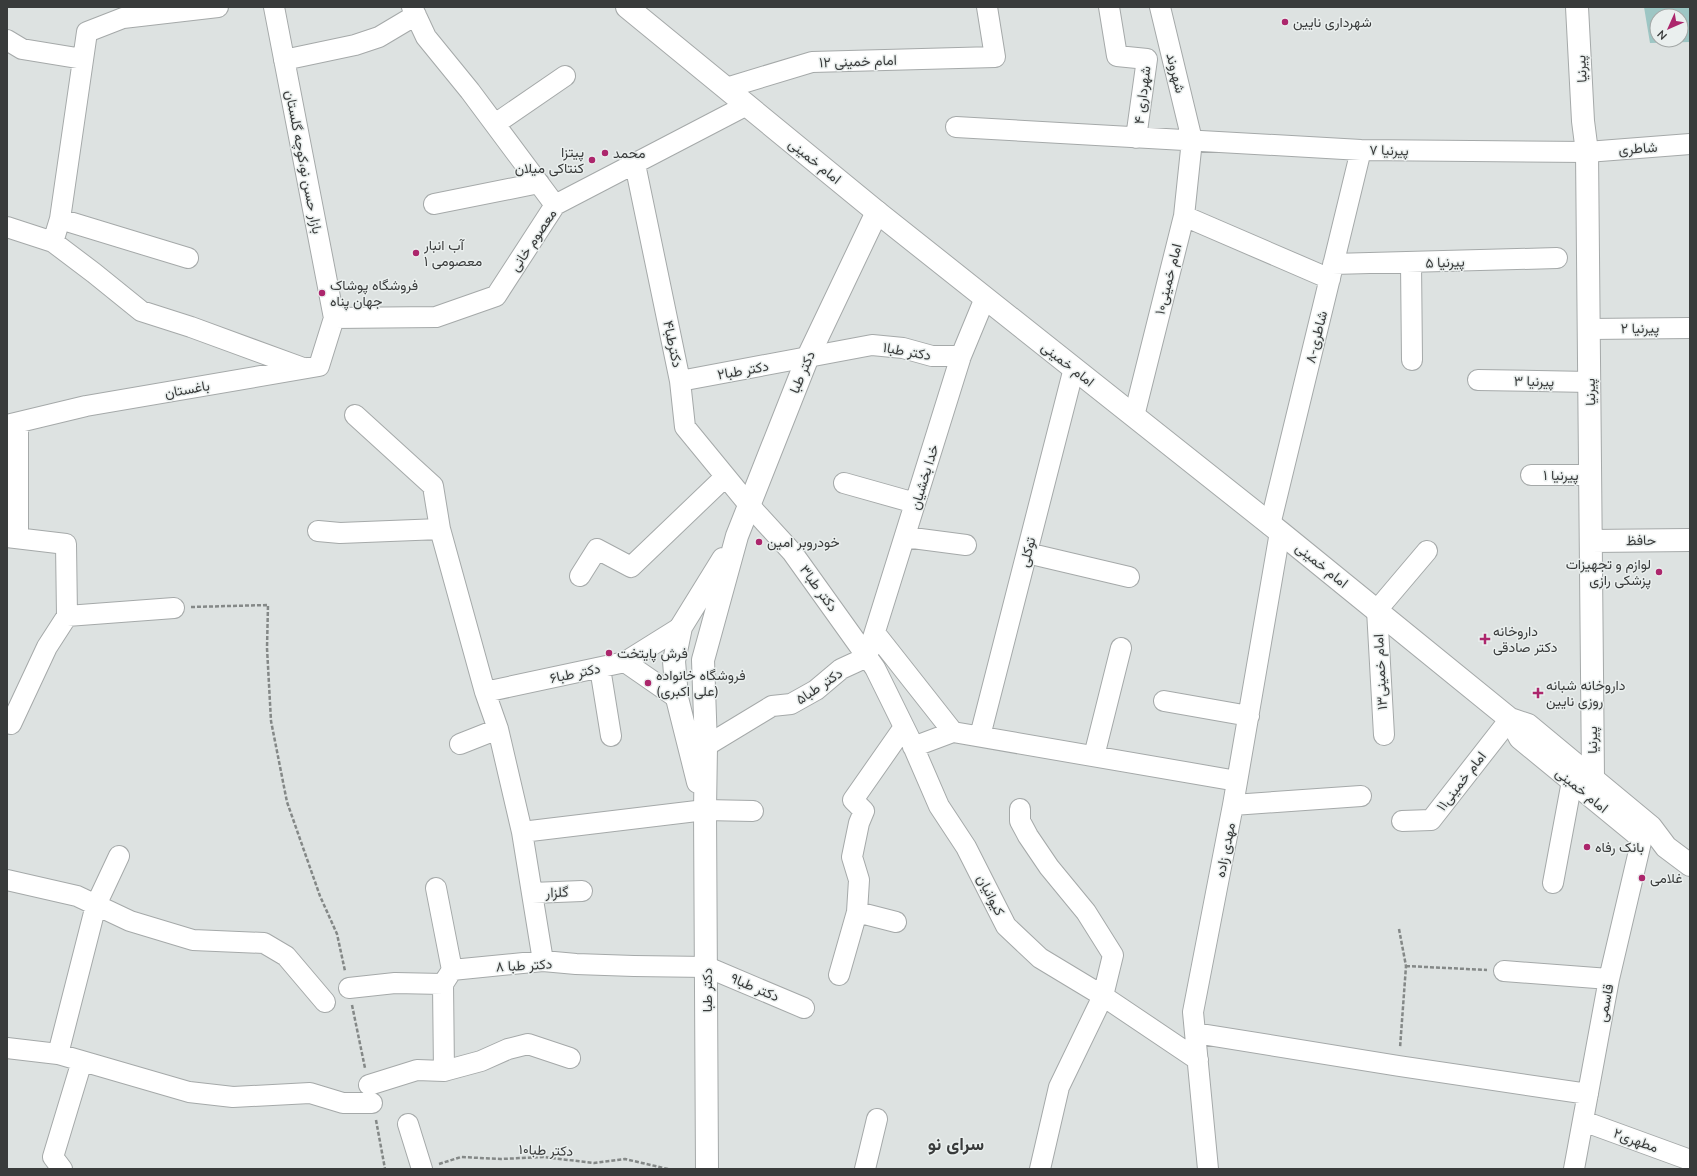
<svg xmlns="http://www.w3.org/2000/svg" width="1697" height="1176" font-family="Mulish,Vazirmatn,sans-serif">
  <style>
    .green { fill: #9dc6c4; fill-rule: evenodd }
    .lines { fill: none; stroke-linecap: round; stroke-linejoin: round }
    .street-casing { stroke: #a5a9a9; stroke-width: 22 }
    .secondary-casing { stroke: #a5a9a9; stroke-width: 24 }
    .primary-casing { stroke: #a5a9a9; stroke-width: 24 }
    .path { stroke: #848887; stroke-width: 2.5; stroke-dasharray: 4 2; stroke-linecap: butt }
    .street { stroke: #fff; stroke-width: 20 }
    .secondary { stroke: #fff; stroke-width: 22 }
    .primary { stroke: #fff; stroke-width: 22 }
    .poi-dot { fill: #ac266c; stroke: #eaefee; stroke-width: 1.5 }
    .labels { text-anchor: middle; stroke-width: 3; stroke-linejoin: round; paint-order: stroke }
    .poi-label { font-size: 14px; fill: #393b3b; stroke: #eaefee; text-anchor: start }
    .street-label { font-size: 14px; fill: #393b3b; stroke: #eaefee }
    .district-label { font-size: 18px; font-weight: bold; fill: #393b3b; stroke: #eaefee }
  </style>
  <rect width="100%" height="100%" fill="#dde2e1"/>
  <path class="green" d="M1644 7H1690V42L1650 43ZM1657 16H1681V40H1657Z"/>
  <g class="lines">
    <defs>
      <path id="street" d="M412 7 426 37 470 91 555 205
        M1109 7 1117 56 1147 59 1136 138
        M7 40 22 49 83 59
        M284 60 355 45 379 37 416 15
        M726 88 812 62 995 57 987 7
        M495 124 565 76
        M956 127 1361 150 1587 152 1690 144
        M635 164 680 381 685 427 749 505 792 552 875 668 910 739 939 806 966 847 1006 926 1040 958 1103 996 1198 1060
        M434 204 539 183
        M1184 216 1330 279
        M60 219 188 258
        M7 227 53 242 94 273 141 311 191 327 303 368
        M53 242 60 219 87 32 123 18 218 7
        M1411 263 1412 360
        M1333 264 1557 258
        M334 318 436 317 496 296 555 205 747 105
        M1589 329 1690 328
        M1478 380 1590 382
        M680 381 872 345 903 348 932 356H961
        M355 415 433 486 440 529
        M1134 416 1184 216 1192 140 1160 7
        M7 425 86 406 319 366 334 318 274 7
        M1531 475H1590
        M844 483 915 503
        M1270 525 1361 150
        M318 531 340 533 440 529 485 692 498 729 522 832 543 961
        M7 537 66 544 67 616 47 647 11 724
        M18 537V423
        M905 537 966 545
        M1027 553 1129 577
        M580 576 597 549 631 567 725 477
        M67 616 174 608
        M875 633 953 732
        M867 657 961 356 985 298
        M625 662 677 698
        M600 668 611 736
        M485 692 625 662 681 627
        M1164 701 1249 716
        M1384 735 1377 610 1427 551
        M980 736 1074 368
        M460 744 498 729
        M706 746 772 706 791 704 816 690 841 669 867 657
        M913 747 953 732 1237 781
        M1094 756 1121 648
        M1233 805 1361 796
        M1020 809V821L1028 836 1049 867 1086 912 1113 955 1103 996 1059 1087 1040 1169
        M1402 821 1431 820 1510 719
        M522 832 705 810 753 811
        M7 880 77 896 130 921 193 940 264 943 286 956 325 1002
        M1553 883 1572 781
        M436 888 452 970
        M532 893 582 891
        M857 912 896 922
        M1504 971 1609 979
        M839 975 857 912 859 880 852 857 859 823 864 811 853 800 904 727
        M443 984 444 1071
        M349 988 395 983 443 984 452 970 543 961 576 964 634 966 707 967 804 1008
        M1195 1033 1399 1066 1588 1094
        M7 1048 58 1054 189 1092 233 1097 310 1093 343 1103H372
        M58 1054 96 905 119 856
        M369 1085 417 1070 444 1071 481 1061 508 1049 528 1044 570 1058
        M1583 1121 1690 1160
        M408 1124 422 1169
        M62 1169 53 1157 82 1061
        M865 1169 877 1119
        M1208 1169 1193 1012 1233 805 1280 532
        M1574 1169 1609 979 1642 838"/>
      <path id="secondary" d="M1577 7 1583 121 1587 152 1593 778
        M1591 541 1690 540
        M698 782 677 698 674 661 681 627 723 559
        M707 1169 705 810 706 746 703 660 737 536 807 359 877 212"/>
      <path id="primary" d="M627 7 877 212 1280 532 1510 719 1528 725 1651 827 1666 847 1690 865
        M1510 719 1520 738 1637 834"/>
    </defs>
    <use href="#street" class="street-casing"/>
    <use href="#secondary" class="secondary-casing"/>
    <use href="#primary" class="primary-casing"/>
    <path class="path" d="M191 607 268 605 267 648 271 721 287 802 320 896 337 934 345 971
      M1399 929 1406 966 1400 1048
      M1406 966 1487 970
      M352 1005 365 1068
      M376 1120 385 1169
      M439 1164 461 1157 501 1159 543 1157 594 1163 625 1159 668 1169"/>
    <use href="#street" class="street"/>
    <use href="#secondary" class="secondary"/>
    <use href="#primary" class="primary"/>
  </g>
  <g class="poi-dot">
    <circle cx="1285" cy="22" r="4"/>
    <circle cx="605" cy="153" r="4"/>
    <circle cx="592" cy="160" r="4"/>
    <circle cx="416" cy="253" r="4"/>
    <circle cx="322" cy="293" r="4"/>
    <circle cx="759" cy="542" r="4"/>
    <circle cx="1659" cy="572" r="4"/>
    <path d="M1483 633h4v4h4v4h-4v4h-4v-4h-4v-4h4z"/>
    <circle cx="609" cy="653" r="4"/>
    <circle cx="648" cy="683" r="4"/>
    <path d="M1536 687h4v4h4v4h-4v4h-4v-4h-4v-4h4z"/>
    <circle cx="1587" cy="847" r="4"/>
    <circle cx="1642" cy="878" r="4"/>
  </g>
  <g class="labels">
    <g class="poi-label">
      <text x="1293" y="27">شهرداری نایین</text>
      <text x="584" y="157" text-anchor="end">پیتزا<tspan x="584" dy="16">کنتاکی میلان</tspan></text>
      <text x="613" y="158">محمد</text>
      <text x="424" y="250">آب انبار<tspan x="424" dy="16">معصومی ۱</tspan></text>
      <text x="330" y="290">فروشگاه پوشاک<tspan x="330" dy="16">جهان پناه</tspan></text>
      <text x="767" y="547">خودروبر امین</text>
      <text x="1651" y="569" text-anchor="end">لوازم و تجهیزات<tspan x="1651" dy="16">پزشکی رازی</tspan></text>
      <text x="1493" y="636">داروخانه<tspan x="1493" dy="16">دکتر صادقی</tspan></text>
      <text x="617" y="658">فرش پایتخت</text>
      <text x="656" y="680">فروشگاه خانواده<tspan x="656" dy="16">(علی اکبری)</tspan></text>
      <text x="1546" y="690">داروخانه شبانه<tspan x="1546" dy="16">روزی نایین</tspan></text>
      <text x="1595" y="852">بانک رفاه</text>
      <text x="1650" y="883">غلامی</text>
    </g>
    <g class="street-label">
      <text transform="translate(858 61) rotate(-2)" y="5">امام خمینی ۱۲</text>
      <text transform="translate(1581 69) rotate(-93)" y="5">پیرنیا</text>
      <text transform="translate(1176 73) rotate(76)" y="5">شهروند</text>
      <text transform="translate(1142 95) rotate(-83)" y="5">شهرداری ۴</text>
      <text transform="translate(1638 148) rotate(-4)" y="5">شاطری</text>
      <text transform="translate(1389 150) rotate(1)" y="5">پیرنیا ۷</text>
      <text transform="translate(815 161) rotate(39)" y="5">امام خمینی</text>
      <text transform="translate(304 162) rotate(79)" y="5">بازار حسن نو،کوچه گلستان</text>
      <text transform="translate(533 240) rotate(-56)" y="5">معصوم خانی</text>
      <text transform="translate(1445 262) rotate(-2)" y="5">پیرنیا ۵</text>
      <text transform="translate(1168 279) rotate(-76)" y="5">امام خمینی۱۰</text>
      <text transform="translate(1640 328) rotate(-1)" y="5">پیرنیا ۲</text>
      <text transform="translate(1316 337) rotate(-76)" y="5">۸-شاطری</text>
      <text transform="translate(673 344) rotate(78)" y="5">دکترطبا۴</text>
      <text transform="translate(907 351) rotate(10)" y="5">دکتر طبا۱</text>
      <text transform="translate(1068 364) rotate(38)" y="5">امام خمینی</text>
      <text transform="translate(743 370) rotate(-10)" y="5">دکتر طبا۲</text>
      <text transform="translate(802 372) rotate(-67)" y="5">دکتر طبا</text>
      <text transform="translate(1534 381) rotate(1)" y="5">پیرنیا ۳</text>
      <text transform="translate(187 389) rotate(-10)" y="5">باغستان</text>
      <text transform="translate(1590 392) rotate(-91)" y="5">پیرنیا</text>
      <text x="1561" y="480">پیرنیا ۱</text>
      <text transform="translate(924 477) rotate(-73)" y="5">خدا بخشیان</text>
      <text transform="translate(1641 540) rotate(-1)" y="5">حافظ</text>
      <text transform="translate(1027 552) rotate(-76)" y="5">توکلی</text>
      <text transform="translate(1322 565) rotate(39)" y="5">امام خمینی</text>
      <text transform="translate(819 588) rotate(54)" y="5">دکتر طبا۳</text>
      <text transform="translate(1380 672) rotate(-93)" y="5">امام خمینی۱۳</text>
      <text transform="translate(575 673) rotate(-12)" y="5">دکتر طبا۶</text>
      <text transform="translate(819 686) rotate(-34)" y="5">دکتر طبا۵</text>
      <text transform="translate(1592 740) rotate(-90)" y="5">پیرنیا</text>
      <text transform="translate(1461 781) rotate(-52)" y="5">امام خمینی۱۱</text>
      <text transform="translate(1582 790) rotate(39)" y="5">امام خمینی</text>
      <text transform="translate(1225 850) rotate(-79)" y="5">مهدی زاده</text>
      <text transform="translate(557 892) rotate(-2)" y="5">گلزار</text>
      <text transform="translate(991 895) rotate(63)" y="5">کیوانیان</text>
      <text transform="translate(524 965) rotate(-3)" y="5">دکتر طبا ۸</text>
      <text transform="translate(755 987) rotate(23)" y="5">دکتر طبا۹</text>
      <text transform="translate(707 990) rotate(-90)" y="5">دکتر طبا</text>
      <text transform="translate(1605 1003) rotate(-79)" y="5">قاسمی</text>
      <text transform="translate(1636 1140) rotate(20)" y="5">مطهری۲</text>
      <text transform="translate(546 1150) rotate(2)" y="5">دکتر طبا۱۰</text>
    </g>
    <g class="district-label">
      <text x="956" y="1150">سرای نو</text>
    </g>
  </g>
  <rect width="1697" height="1176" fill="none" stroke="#393b3b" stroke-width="16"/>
  <g transform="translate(1669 28) rotate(225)"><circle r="19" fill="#eaefee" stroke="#a3a7a6"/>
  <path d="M0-3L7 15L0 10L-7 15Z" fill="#ac266c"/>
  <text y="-6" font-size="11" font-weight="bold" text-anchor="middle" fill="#393b3b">N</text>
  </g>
</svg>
